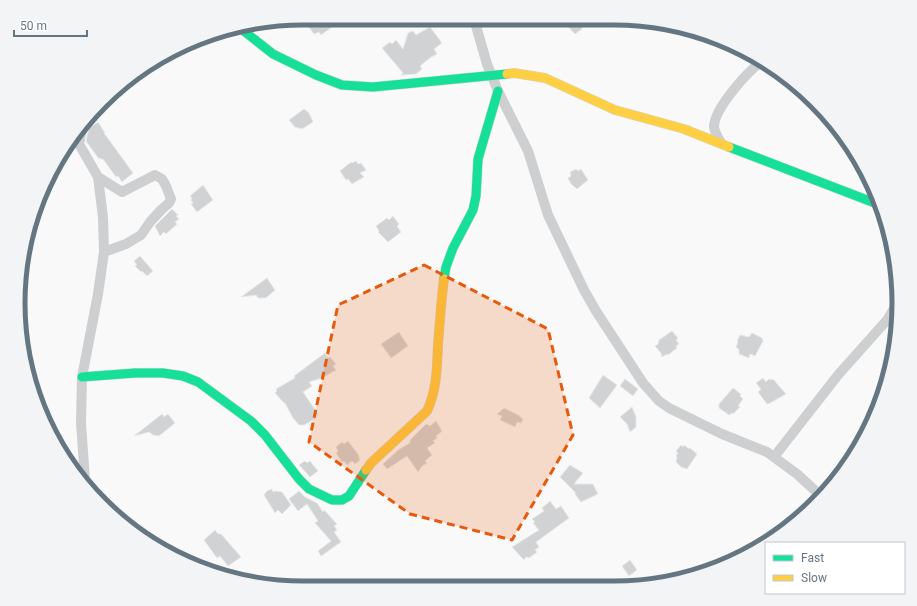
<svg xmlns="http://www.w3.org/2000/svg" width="917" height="606" font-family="Roboto,sans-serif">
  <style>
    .building { fill: #d0d2d3; stroke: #e8e8e8 }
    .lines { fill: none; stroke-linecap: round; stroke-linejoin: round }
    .fast-casing { stroke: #d5d6d7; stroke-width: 10 }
    .slow-casing { stroke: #d5d6d7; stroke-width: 10 }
    .street { stroke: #cecfd0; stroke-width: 10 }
    .fast { stroke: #16e098; stroke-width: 9 }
    .slow { stroke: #ffcf43; stroke-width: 9 }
    .marked { fill: #e8590c; fill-opacity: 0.2; stroke: #e8590c; stroke-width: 3; stroke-dasharray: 8 5; stroke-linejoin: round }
    .rim { fill: none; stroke: #657683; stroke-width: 5 }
  </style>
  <rect width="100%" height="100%" fill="#f9f9f9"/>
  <path class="building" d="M307 18H326L332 27 321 35 319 32 314 34 308 26 311 23Z
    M562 20H581L585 24 581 27 582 29 575 34Z
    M430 27 442 43 434 49 437 54 431 57 420 66 422 69 416 74 401 75 403 73 382 48 390 42 392 44 396 40 403 49 408 33 413 31 416 35Z
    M304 109 309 113 313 122 302 129 295 127 289 120Z
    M98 122 105 133H104L133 173 122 182 118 176 116 177 103 159 102 160 101 158 99 159 86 141 89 128Z
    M356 161 358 164 361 163 366 170 360 173 364 177 352 184 348 179 346 180 340 171 351 162 352 163Z
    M576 169 578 171 581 169 588 180 577 189 571 184 568 178 571 176 570 172Z
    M203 185 213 200 197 212 191 204 193 203 191 200 192 198 190 196Z
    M172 209 178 215 176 216 179 219 175 222 177 224 166 234 164 232 160 236 155 226Z
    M393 216 399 224 397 226 401 232 388 242 378 232 379 231 376 226 387 218 389 220Z
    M140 256 153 271 147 276 142 271 141 272 135 266 137 265 134 261Z
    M267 278 275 290 266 298H258L256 295 241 297Z
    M672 331 678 338 676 340 679 344 676 346 677 348 668 355 667 354 662 357 661 353 655 346 658 344 659 340Z
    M399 332 408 346 391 358 381 344Z
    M752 333 762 338 763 341 755 356 750 354 749 358 739 354V350L736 347 738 342 737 341 740 335 749 337Z
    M325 353 328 358 330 357 336 364 333 366 336 370 322 378 309 382 312 386 303 392 318 414 313 417 315 419 304 425H299L293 418 285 403H284L275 393 277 391 276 389 295 378 294 376Z
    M603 375 617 385 600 408 589 398Z
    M763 378 766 382 769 379 771 380 773 379 786 394 770 403 767 404 758 392 761 389 756 383Z
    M625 379 638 389 633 396 620 386Z
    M733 388 741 394 740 396 743 399 738 406 740 407 733 414 732 413 729 415 719 408V404Z
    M632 407 636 417V427L630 432 627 424 620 417Z
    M504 408 520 416V417L523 419 521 423 517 422 515 427 500 420 502 416 497 414Z
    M162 414 164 417 168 414 175 423 159 436 153 435 149 432 134 436Z
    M436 421 442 431 436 436 437 438 433 441 435 443 427 448 432 455 425 461 427 463 422 466 418 472 407 456 387 469 383 464 398 450 410 443V440L425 425 427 424 430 426Z
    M348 441 358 454 360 460 355 464 352 461 347 465 344 461 342 462 336 453 338 451 336 447 342 442 344 444Z
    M681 445 683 447 684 445 689 449 690 448 697 454 687 469 681 467 676 462 677 457 676 456 678 453 676 451Z
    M305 461 307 463 310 461 318 471 310 477 299 465Z
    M570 465 583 473 574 484H593L598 494 581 502 575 494V492L560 477Z
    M272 489 273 492 275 491 282 492 291 505 282 514 278 510 275 513 264 495 267 491Z
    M299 491 305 497 317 503 323 512 324 510 337 524 334 526 337 530 334 532 341 542 321 556 318 551 331 541 315 523 318 521 307 504 298 511 289 499Z
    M550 501 556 509 561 506 569 518 536 542 539 547 535 550 537 552 529 558 526 557 524 560 512 547 539 530 533 523 535 522 532 519 544 511 542 508Z
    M215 530 218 534H221L241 557 228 566 220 556 217 558 204 540Z
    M630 560 637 570 629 576 622 566Z"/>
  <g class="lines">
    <defs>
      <path id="fast" d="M240 28 273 54 316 75 342 85 373 87 507 74
        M729 147 880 205
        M444 279 446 267 453 248 473 210 476 196 478 159 498 91
        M82 377 135 373H163L183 376 198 382 251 421 265 435 299 479 309 489 332 500H342L349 496 366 470"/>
      <path id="slow" d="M507 74 514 73 545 78 615 110 684 129 729 147
        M366 470 371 463 427 411C437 390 437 367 438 344 440 322 441 301 444 279"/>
    </defs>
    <use href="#fast" class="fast-casing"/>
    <use href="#slow" class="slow-casing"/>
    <path class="street" d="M474 19 487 64 498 91 528 151 548 215 584 290 596 311 643 383 659 401 669 408 722 434 767 452 797 474 822 497
      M83 124 79 144 98 177 103 217 104 252 98 294 82 377 81 423 85 480
      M721 143C718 137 714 132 714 126 715 108 747 72 761 62
      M98 177 122 192 155 175 162 179 166 186 171 199 169 203 161 210 150 222 141 235 126 244 104 252
      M774 457 838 375 887 320 898 302"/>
    <use href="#fast" class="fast"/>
    <use href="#slow" class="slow"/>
  </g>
  <path class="marked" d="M424 265 548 329 573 435 512 540 410 514 309 442 338 305Z"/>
  <path d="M0 0H917V606H0ZM303 25H614A278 278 0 0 1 892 303V303A278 278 0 0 1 614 581H303A278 278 0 0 1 25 303V303A278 278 0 0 1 303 25Z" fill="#f3f4f5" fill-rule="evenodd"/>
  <path class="rim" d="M303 25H614A278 278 0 0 1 892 303V303A278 278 0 0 1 614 581H303A278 278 0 0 1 25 303V303A278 278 0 0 1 303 25Z"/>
  <rect x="765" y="542" width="140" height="52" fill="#ffffff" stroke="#c1c8cd"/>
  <rect x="773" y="555" width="20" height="6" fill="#16e098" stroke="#c1c8cd"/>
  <text x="801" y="562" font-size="12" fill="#657683">Fast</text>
  <rect x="773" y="575" width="20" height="6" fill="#ffcf43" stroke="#c1c8cd"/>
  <text x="801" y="582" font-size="12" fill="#657683">Slow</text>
  <path d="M14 30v6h73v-6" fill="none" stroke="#657683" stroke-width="2"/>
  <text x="20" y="30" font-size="12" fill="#657683" stroke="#ffffff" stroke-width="3" paint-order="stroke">50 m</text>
</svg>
